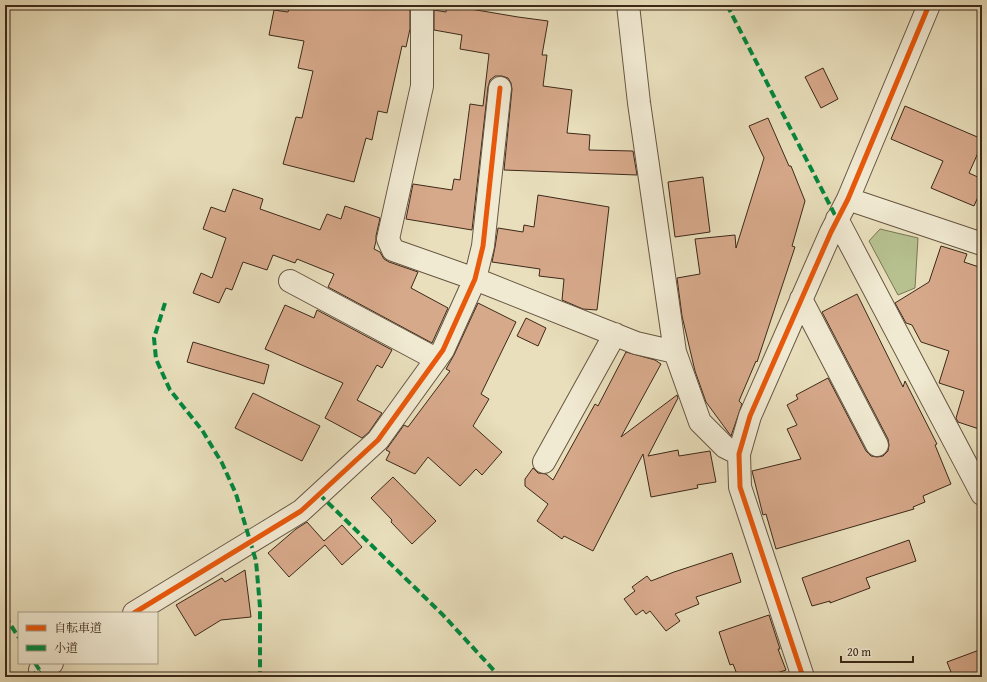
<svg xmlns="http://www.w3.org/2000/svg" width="987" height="682" font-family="'Gentium Book Plus','Noto Serif JP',serif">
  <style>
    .green { fill: #b7c190; stroke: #7a7554 }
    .building { fill: #d7a98b; stroke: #3c2919 }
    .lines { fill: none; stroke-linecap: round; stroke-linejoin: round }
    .minor-casing { stroke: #675642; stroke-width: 24 }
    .minor { stroke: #f1ead3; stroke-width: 22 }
    .quiet { stroke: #00873e; stroke-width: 4; stroke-dasharray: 8 4; stroke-linecap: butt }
    .cycleway-casing { stroke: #f1ead3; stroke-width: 8 }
    .cycleway { stroke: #e8590c; stroke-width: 5 }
  </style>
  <rect width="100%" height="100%" fill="#e9dfbc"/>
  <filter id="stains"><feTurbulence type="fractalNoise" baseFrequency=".005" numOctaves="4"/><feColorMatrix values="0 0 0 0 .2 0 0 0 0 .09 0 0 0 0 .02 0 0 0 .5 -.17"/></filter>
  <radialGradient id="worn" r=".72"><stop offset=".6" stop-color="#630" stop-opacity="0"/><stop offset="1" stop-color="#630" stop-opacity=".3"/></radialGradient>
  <path class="green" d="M880 229 918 238 915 288 898 295 869 241Z"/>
  <path class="building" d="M290 5H410V29L406 47 402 46 387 113 378 111 372 140 366 138 354 182 283 164 296 117 302 118 313 71 298 68 304 41 269 35 274 10 288 12Z
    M447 5 518 17 548 21 542 55H547L543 86 572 90 567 133 590 135 589 150 633 151 637 175 504 170 512 89 511 83 508 78 502 76H495L490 80 488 87 472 230 406 219 413 184 452 190 454 179 460 180 470 104 483 106 489 54 460 49 462 35 434 30V10L446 12Z
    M823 68 838 99 821 108 805 77Z
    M905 106 982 139V144L969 173 982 179V188L974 206 931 188 943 161 891 139Z
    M768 118 789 166H791L805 201 792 246 795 247 757 362 756 361 739 401 742 404 731 436 706 402 695 371 682 316 677 278 700 274 695 239 735 235 736 248 764 158 749 126Z
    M703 177 710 232 675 237 668 182Z
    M233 189 263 199 260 209 320 230 327 214 341 219 345 206 380 218 376 236V241L374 249 380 252 384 259 389 262 418 272 411 288 448 308 432 343 328 287 334 274 297 259 295 263 273 255 267 270 243 262 232 290 226 288 219 303 193 293 201 273 212 278 226 238 203 229 211 207 225 212Z
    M538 195 609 207 597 310 583 309 562 300 564 279 539 276 540 269 492 262 495 247 498 228 523 232 524 225 534 227Z
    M941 246 967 254 964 262 982 268V430L958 422 956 418 964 391 939 383 949 351 921 342 912 325 906 323 895 303 929 282Z
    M857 294 903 387 905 381 937 444 935 445 951 484 923 496 925 502 913 507 914 509 776 549 766 514 763 515 752 471 801 459 787 429 797 425 787 405 798 399 796 395 828 378 866 451 871 456 877 457 883 456 888 451 889 445 888 439 822 312Z
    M478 303 516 322 481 394 489 399 473 426 502 452 482 475 476 469 460 486 428 457 415 474 386 460 390 452 386 450 404 425 408 427 450 371 446 369 454 355Z
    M285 305 314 318 317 310 392 350 382 368 377 365 357 400 382 413 369 432 362 438 325 418 343 383 265 349Z
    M526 318 546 328 538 346 517 336Z
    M193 342 269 365 264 384 187 362Z
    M626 352 655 360 661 364 621 437 677 395 678 398 648 456 678 450 679 456 710 451 716 482 697 485 698 488 651 497 643 454 593 551 564 536 562 539 537 521 548 504 525 486V479L533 468 538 473 546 474 553 480 595 404 598 406Z
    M253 393 320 426 302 461 235 428Z
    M393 477 436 521 412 544 391 522 392 520 371 498Z
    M307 522 324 541 342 525 362 547 342 565 325 545 289 577 268 553 296 529Z
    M909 540 916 561 866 578 870 588 830 603V601L812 606 802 578Z
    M732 553 741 582 696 597 699 604 675 614 680 621 666 631 650 611 646 614 643 610 636 615 624 599 635 591 632 587 647 576 651 581 674 572Z
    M245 570 251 617 221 620 195 636 176 605 222 578 225 582Z
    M769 615 780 649H778L786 670 765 677H738L733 664 730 665 719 632Z
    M982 649V677H953L947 662Z"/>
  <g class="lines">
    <defs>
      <path id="minor" d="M422 5V86L388 239 393 250 475 279 636 343 675 352 700 422 725 447 739 454
        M628 5 639 103 675 352
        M848 199 982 244
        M837 219 982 494
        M290 281 436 359
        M801 299 877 445
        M544 462 615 334
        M134 613 301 511 378 440 443 350 475 279 483 246 500 88
        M40 670 52 663
        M803 677 740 487 739 454 750 416 831 232 848 199 929 5"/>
    </defs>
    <use href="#minor" class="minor-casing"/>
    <use href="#minor" class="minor"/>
    <path class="quiet" d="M727 5 837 219
      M165 303 154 338 156 359 170 390 202 430 222 463 236 494 256 561 260 607V673
      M319 494 443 615 500 677
      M5 616 19 638
      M35 663 44 677
      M29 677 40 670"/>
    <defs>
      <path id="cycleway" d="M134 613 301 511 378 440 443 350 475 279 483 246 500 88
        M803 677 740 487 739 454 750 416 831 232 848 199 929 5"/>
    </defs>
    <use href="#cycleway" class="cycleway-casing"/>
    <use href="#cycleway" class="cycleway"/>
  </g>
  <rect width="987" height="682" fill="none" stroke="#e9dfbc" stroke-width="20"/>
  <rect x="6" y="6" width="975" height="670" fill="none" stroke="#3c2919" stroke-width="2"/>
  <rect x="10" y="10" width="967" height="662" fill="none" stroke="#3c2919"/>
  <rect x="18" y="612" width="140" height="52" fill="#f1ead3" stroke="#a99d89"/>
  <rect x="26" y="625" width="20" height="6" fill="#e8590c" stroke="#a99d89"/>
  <text x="54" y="632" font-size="12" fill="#3c2919">自転車道</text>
  <rect x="26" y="645" width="20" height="6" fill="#00873e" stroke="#a99d89"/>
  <text x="54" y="652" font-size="12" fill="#3c2919">小道</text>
  <path d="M841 656v6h72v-6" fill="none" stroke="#3c2919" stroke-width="2"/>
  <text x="847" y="656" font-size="12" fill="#3c2919" stroke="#f1ead3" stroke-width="3" paint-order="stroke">20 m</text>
  <rect width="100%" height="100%" filter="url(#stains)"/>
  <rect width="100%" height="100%" fill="url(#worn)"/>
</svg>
